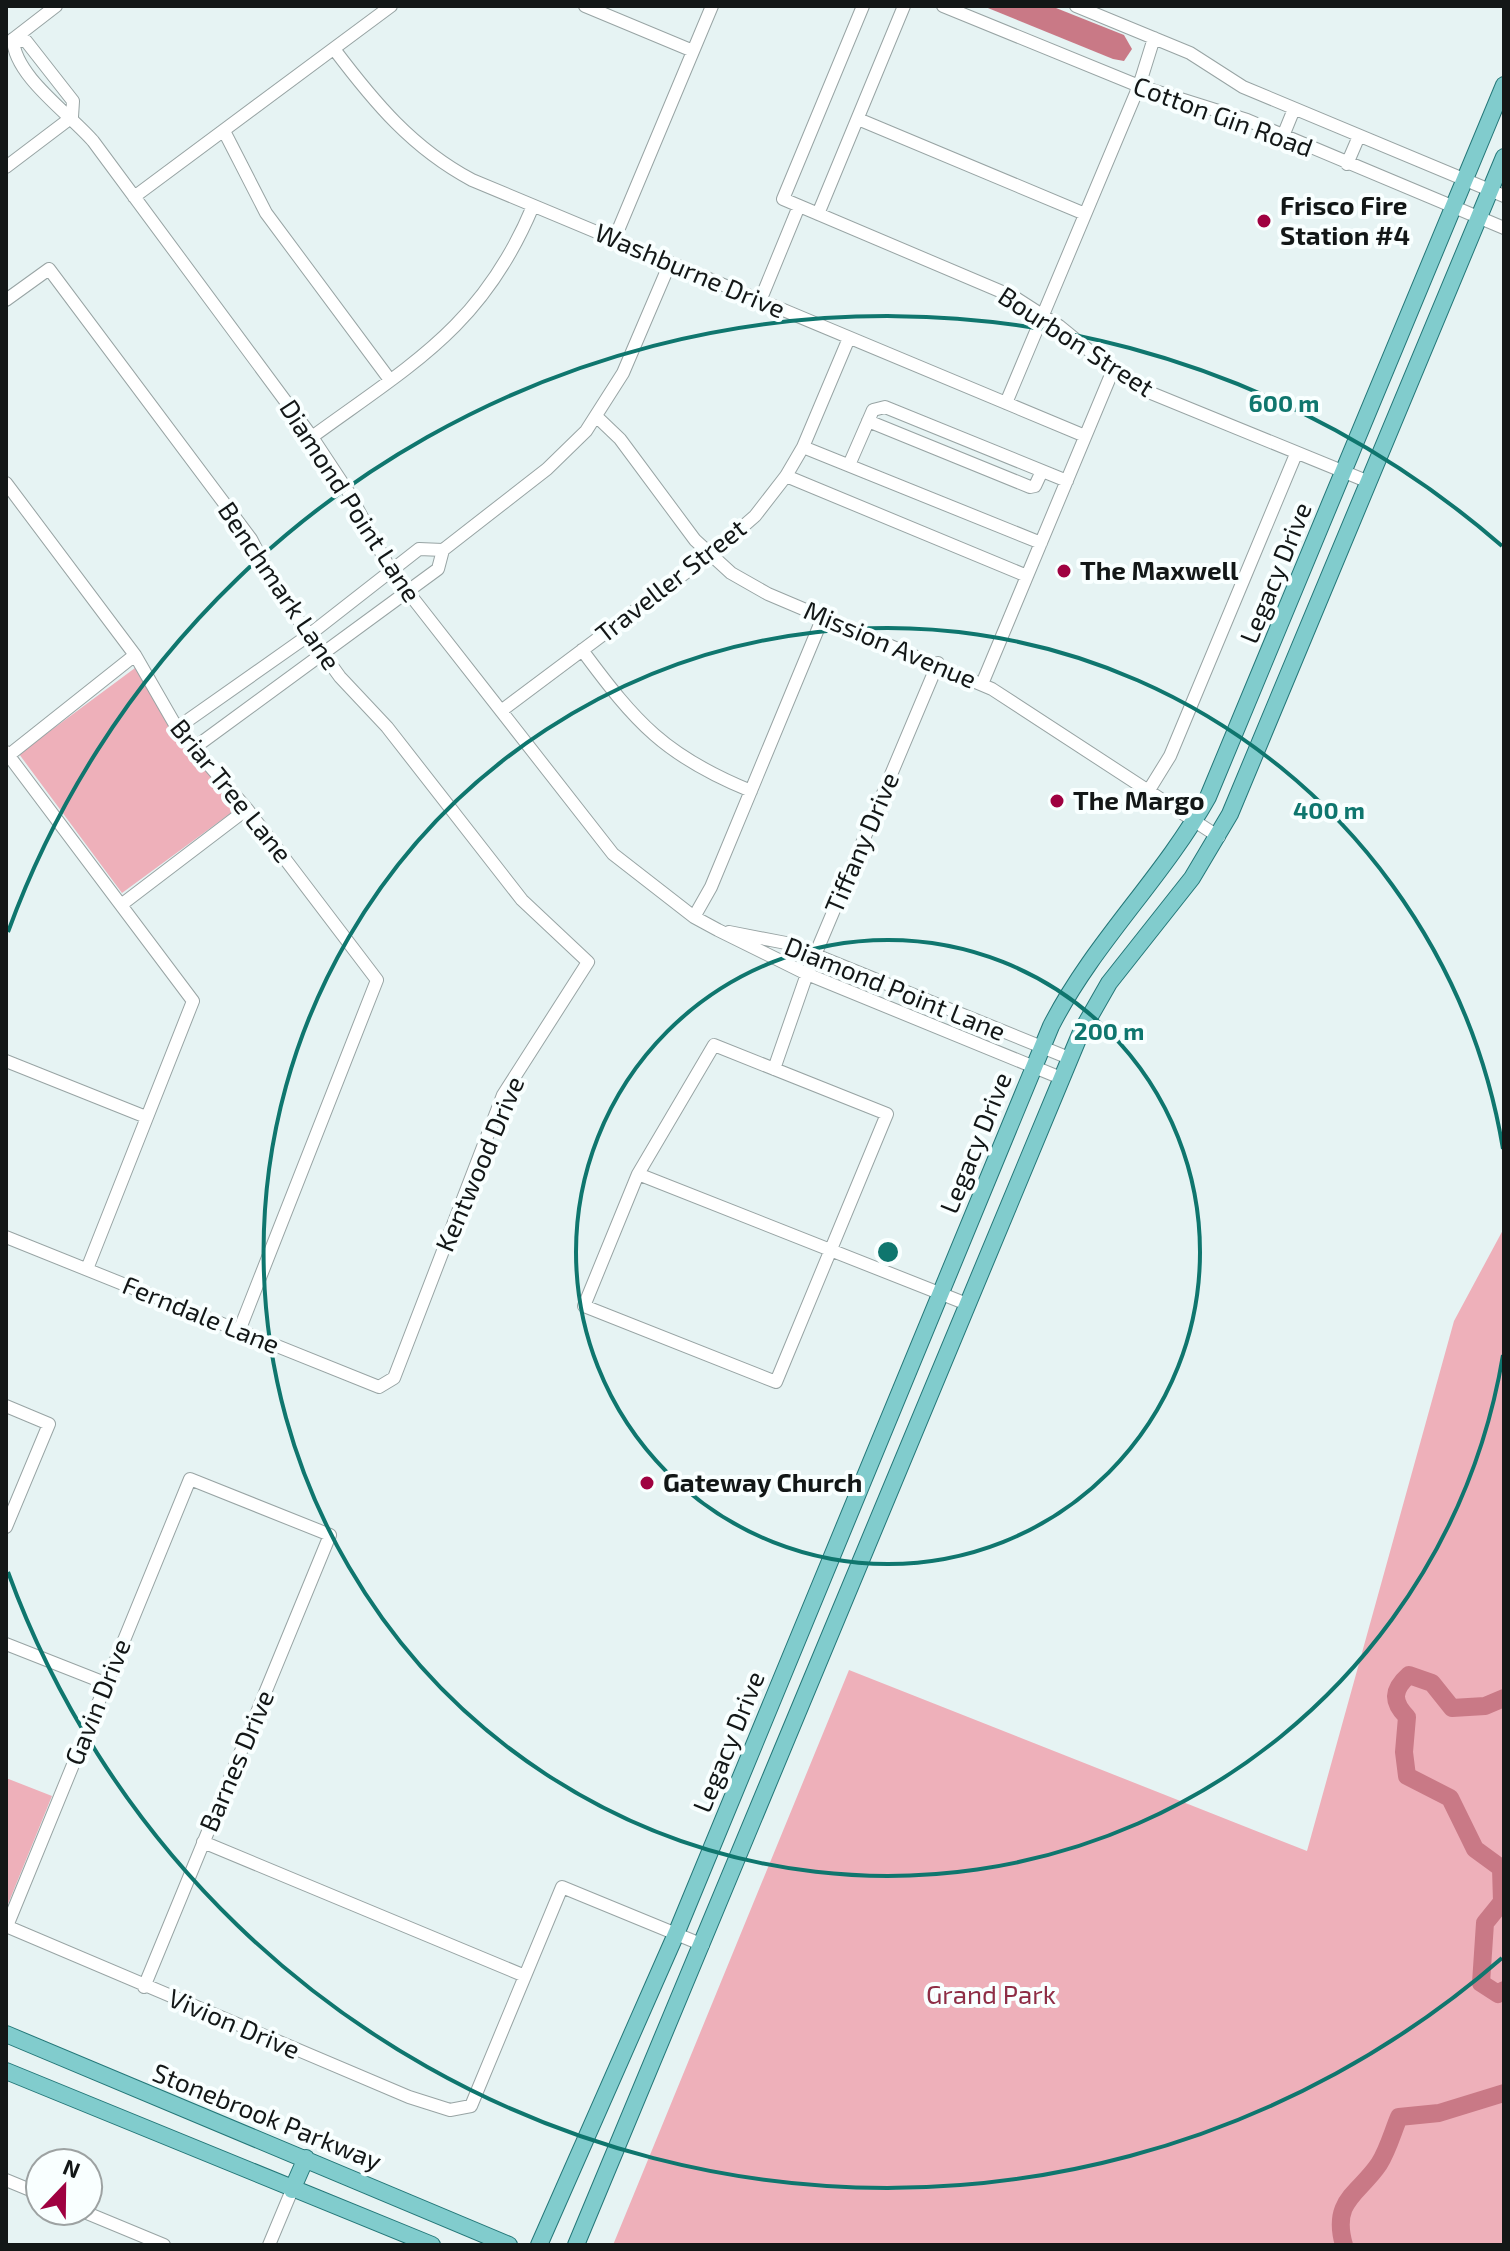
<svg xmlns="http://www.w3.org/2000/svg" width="1510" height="2251" font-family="'Exo 2',sans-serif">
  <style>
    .green { fill: #eeb0ba }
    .water { fill: #c97986 }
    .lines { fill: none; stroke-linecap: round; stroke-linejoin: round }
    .river { stroke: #c97986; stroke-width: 18 }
    .minor-casing { stroke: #98a4a4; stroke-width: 14 }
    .major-casing { stroke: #247778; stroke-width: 18 }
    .minor { stroke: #fff; stroke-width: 12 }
    .major { stroke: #81cccd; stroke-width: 16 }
    .ring { fill: none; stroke: #0f766e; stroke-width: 4 }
    .poi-dot { fill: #9f0140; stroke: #f9ffff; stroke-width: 3 }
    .labels { text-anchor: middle; stroke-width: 8; stroke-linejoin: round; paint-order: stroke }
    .street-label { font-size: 26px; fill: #131717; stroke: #f9ffff }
    .poi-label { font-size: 26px; font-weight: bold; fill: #131717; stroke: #f9ffff; text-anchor: start }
    .park-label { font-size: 26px; fill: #8e2d45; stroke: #f9ffff }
    .centre { fill: #0f766e; stroke: #f9ffff; stroke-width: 4 }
    .ring-label { font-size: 24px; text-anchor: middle; font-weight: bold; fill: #0f766e; stroke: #f9ffff; stroke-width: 8; stroke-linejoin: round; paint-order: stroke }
  </style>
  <rect width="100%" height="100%" fill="#e6f3f3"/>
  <path class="green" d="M135 668 181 744 239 807 122 893 19 754Z
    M1504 1228V2245H613L849 1670 1307 1851 1454 1321Z
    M6 1778 52 1796 6 1909Z"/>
  <path class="water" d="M983 6H1051L1124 35 1132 49 1124 61 1113 59Z"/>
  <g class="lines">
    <path class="river" d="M1504 1698 1485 1706 1452 1708 1432 1683 1409 1675C1392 1690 1392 1702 1407 1717L1404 1752 1407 1776 1450 1798 1475 1849 1501 1868 1502 1902 1485 1923 1481 1983 1498 1994 1504 1990
      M1344 2245C1331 2200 1359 2194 1379 2164 1388 2150 1393 2131 1399 2117L1439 2113 1504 2093"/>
    <defs>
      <path id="minor" d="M585 6 693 51
        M863 6 783 199 1014 297 1059 326 1113 370 1151 393 1369 482
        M943 6 1139 86 1247 120 1504 228
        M1076 6 1190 53 1243 87 1504 196
        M12 40 56 6
        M334 49C374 102 412 148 472 180L1085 436
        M72 117 73 101 26 41 13 39C14 76 70 114 93 141L312 437 349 493 390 569 613 854 694 917 718 930 807 974 1061 1078
        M858 119 1085 214
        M224 131 266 213 390 380
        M1283 136 1294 109
        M1347 164 1359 136
        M6 167 72 117
        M134 197 391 6
        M818 214 904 6
        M614 240 712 6
        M6 300 49 269 251 539 279 593 340 677 387 727 522 900 588 962 503 1095 394 1378 379 1387 6 1237
        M760 301 799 206
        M1006 403 1139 86 1154 38
        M597 417 620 439 695 540 731 573 768 594 992 689 1219 837
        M868 421 1030 487 1035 486 1042 471
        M312 437C412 364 483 326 533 206
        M803 447 1041 543
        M849 465 873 410 885 407 1067 481
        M786 476 1027 576
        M6 483 135 655 177 728 247 809 377 980 239 1331
        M582 650C636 723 665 756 751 791
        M982 684 1113 370
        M501 711 716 550 755 516 786 476 803 447 849 338
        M177 728 309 635 419 549 443 550
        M194 748 438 569 443 550 547 469 586 431 623 373 670 263
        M6 752 193 1001 87 1269
        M9 755 135 655
        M1149 790 1170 756 1296 454
        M121 905 247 809
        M694 917 711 887 823 617
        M729 932 786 943 1069 1058
        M714 1045 887 1114 776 1382 584 1306 638 1174Z
        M6 1061 146 1117
        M774 1069 807 974 938 663
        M638 1174 967 1304
        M6 1406 49 1424 6 1527
        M6 1644 105 1683
        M203 1842 525 1976
        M6 1926 409 2097 450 2110 471 2106 562 1887 703 1945
        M7 1926 190 1479 330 1535 144 1987
        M6 2180 40 2194
        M82 2211 164 2245
        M269 2245 292 2190"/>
      <path id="major" d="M6 2034 509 2245
        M6 2071 432 2245
        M292 2190 306 2158
        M539 2245 676 1934 1051 1026C1094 942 1162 879 1208 797L1504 85
        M576 2245 1081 1032 1109 983 1192 878 1230 814 1504 157"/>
    </defs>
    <use href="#minor" class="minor-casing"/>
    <use href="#major" class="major-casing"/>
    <use href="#minor" class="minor"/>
    <use href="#major" class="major"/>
  </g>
  <g class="ring">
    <circle cx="888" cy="1252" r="312"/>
    <path d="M1503 1355A624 624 0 1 1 1503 1149"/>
    <path d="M1502 1958A936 936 0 0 1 8 1572M8 932A936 936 0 0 1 1502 546"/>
  </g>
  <g class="poi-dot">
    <circle cx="1264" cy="221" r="8"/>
    <circle cx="1064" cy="571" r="8"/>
    <circle cx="1057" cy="801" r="8"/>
    <circle cx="647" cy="1483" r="8"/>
  </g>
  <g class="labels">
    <g class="street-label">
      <text transform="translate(1223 117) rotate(20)" y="9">Cotton Gin Road</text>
      <text transform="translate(690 271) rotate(23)" y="9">Washburne Drive</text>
      <text transform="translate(1076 342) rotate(33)" y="9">Bourbon Street</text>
      <text transform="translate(350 501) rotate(57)" y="9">Diamond Point Lane</text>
      <text transform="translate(1276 573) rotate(-68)" y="9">Legacy Drive</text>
      <text transform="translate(671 581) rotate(-38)" y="9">Traveller Street</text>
      <text transform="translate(279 586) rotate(56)" y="9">Benchmark Lane</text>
      <text transform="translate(890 645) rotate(23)" y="9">Mission Avenue</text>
      <text transform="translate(231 791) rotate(51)" y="9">Briar Tree Lane</text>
      <text transform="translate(862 843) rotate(-67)" y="9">Tiffany Drive</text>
      <text transform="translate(895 989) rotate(22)" y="9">Diamond Point Lane</text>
      <text transform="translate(976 1143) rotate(-68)" y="9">Legacy Drive</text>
      <text transform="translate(480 1164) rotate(-67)" y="9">Kentwood Drive</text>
      <text transform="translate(201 1315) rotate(22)" y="9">Ferndale Lane</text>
      <text transform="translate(98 1702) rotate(-68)" y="9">Gavin Drive</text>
      <text transform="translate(729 1742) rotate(-68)" y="9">Legacy Drive</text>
      <text transform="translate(237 1761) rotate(-67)" y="9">Barnes Drive</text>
      <text transform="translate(234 2024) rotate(23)" y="9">Vivion Drive</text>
      <text transform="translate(267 2117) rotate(22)" y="9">Stonebrook Parkway</text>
    </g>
    <g class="poi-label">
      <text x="1280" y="215">Frisco Fire<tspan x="1280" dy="30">Station #4</tspan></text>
      <text x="1080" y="580">The Maxwell</text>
      <text x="1073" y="810">The Margo</text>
      <text x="663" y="1492">Gateway Church</text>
    </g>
    <g class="park-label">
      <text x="991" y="2004">Grand Park</text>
    </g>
  </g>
  <circle cx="888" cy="1252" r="12" class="centre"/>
  <g class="ring-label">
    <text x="1284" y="412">600 m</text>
    <text x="1329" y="819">400 m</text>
    <text x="1109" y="1040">200 m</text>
  </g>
  <rect width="1510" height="2251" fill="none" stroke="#131717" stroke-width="16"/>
  <g transform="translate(64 2187) rotate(22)"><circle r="38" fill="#f9ffff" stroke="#9da2a2" stroke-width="2"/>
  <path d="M0-6L14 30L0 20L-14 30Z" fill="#9f0140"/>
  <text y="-12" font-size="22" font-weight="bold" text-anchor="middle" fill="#131717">N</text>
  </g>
</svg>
